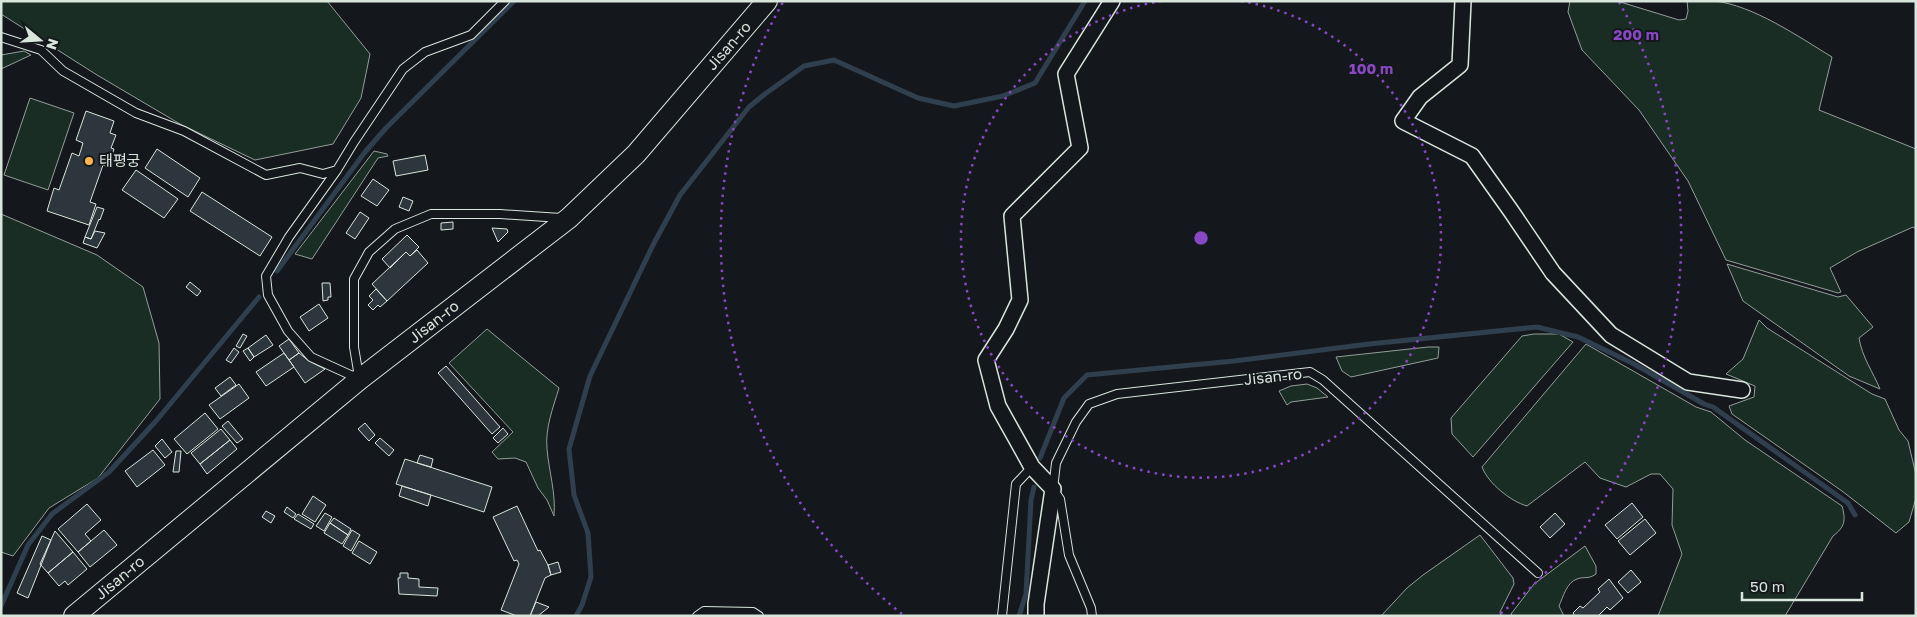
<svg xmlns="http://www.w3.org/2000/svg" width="1917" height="617" font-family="'Golos Text','Noto Sans KR',sans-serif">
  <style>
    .green { fill: #1a2d24; stroke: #939e99 }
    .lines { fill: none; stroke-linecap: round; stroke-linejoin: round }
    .stream { stroke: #2f3f4d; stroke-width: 5 }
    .building { fill: #2c363c; stroke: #d8e6dc }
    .service-casing { stroke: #d8e6dc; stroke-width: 10 }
    .minor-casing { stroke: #d8e6dc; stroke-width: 18 }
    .secondary-casing { stroke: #d8e6dc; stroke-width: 22 }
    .service { stroke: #14181c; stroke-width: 8 }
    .minor { stroke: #14181c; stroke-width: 15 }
    .secondary { stroke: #14181c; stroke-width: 20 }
    .ring { fill: none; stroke: #8948c3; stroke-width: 2.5; stroke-dasharray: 2.5 5 }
    .poi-dot { fill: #ffb74d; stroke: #14181c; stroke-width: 2 }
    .labels { text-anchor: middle; stroke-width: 4; stroke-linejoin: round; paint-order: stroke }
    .street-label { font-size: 15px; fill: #d8e6dc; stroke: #14181c }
    .poi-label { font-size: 15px; fill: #d8e6dc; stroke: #14181c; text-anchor: start }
    .centre { fill: #8948c3; stroke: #14181c; stroke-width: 2.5 }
    .ring-label { font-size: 15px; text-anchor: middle; font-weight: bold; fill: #8948c3; stroke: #14181c; stroke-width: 4; stroke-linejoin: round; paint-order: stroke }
  </style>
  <rect width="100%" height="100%" fill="#14181c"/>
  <path class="green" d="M1 1H327L370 54 361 98 333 144 255 160 180 124 97 75 1 14Z
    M1570 1H1617L1679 20 1686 19 1688 11 1687 1C1696 1 1706 1 1714 1 1753 5 1799 37 1832 57L1819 110 1916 149V229L1913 227 1857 252 1830 268 1841 292 1838 293 1726 260 1688 181 1639 110 1582 50 1568 12Z
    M24 51 31 55 1 69V55Z
    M30 98 74 113 48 190 4 175Z
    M374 151 387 154 388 156 378 158 312 259 295 254Z
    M1 214 97 255 143 287 159 343 160 399 98 478 49 508 13 556 1 552Z
    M1727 264 1838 297 1846 295 1873 327 1859 338C1862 357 1873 372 1880 389L1849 376 1743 301Z
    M1759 320 1767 328 1872 394 1885 399 1899 430 1908 441 1916 475V498L1909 522 1896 533 1842 491 1732 414 1729 406 1754 397 1755 386 1726 374 1743 359Z
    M487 329 559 388C553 408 545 428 547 449 549 472 556 493 554 516L547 500 538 488 526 462 515 458 498 459 492 452 513 432 449 363Z
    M1534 334H1559L1573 342 1473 457 1452 434 1451 418 1522 336Z
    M1586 344 1696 407 1711 412 1745 440 1842 506C1846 520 1845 527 1833 536L1785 616H1658L1682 554 1672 525 1673 489 1660 474H1651L1626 487 1600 478 1585 462 1527 506C1510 501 1488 483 1482 467Z
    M1428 347H1439L1438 358 1351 377 1342 371 1336 357Z
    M1307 384 1317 388 1328 397 1291 402 1287 405 1279 391 1291 386Z
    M1480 535 1513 578 1514 584 1500 612 1501 616H1381L1407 588 1423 575Z
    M1585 546 1596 566V574C1587 580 1585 576 1577 579 1567 582 1563 597 1559 606L1564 616H1513L1511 614 1534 584Z"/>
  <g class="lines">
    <path class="stream" d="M277 271 365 152 386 128 514 1
      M1040 458 1064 398 1087 375 1234 361 1369 344 1537 327 1578 337 1634 364 1704 404 1713 407 1848 503 1855 515
      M1 606 28 545 52 514 109 472 156 421 259 297
      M576 616 582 605 591 577 588 533 574 495 569 449 590 376 653 245 680 195 749 107 765 94 804 66 834 60 918 98 954 106 1003 96 1035 83 1085 1
      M1019 616 1026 594 1031 500 1034 487"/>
  </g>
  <path class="building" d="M86 111 114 121 110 133 116 135 111 148 114 149 108 167 103 165 90 202 96 204 89 225 47 211 54 188 59 190 72 153 79 156 83 143 76 140Z
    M157 149 200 178 188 197 145 168Z
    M425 155 428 170 396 176 393 161Z
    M136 170 178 199 164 218 122 190Z
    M373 179 389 190 377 206 361 196Z
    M202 192 272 237 260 256 190 211Z
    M403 197 413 201 409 211 399 207Z
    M97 207 104 209 100 220 99 219 91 239 85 237Z
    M360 212 369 218 355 239 346 233Z
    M453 222V229L441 230V223Z
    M492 228 507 229 508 232 498 242Z
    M95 231 105 233 97 248 83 243 85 237 91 239Z
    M407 235 419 247 410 256 406 252 390 268 382 259Z
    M417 250 428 263 387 301 372 284 406 252 410 256Z
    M190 282 201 291 197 296 186 287Z
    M322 283H330L331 297H328V300L323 301Z
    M376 289 387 301 380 307 378 305 373 310 368 305 373 300 369 296Z
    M319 304 328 318 309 331 300 317Z
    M243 334 247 336 240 348 236 346Z
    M266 335 273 345 254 357 248 348Z
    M289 339 299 353 289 360 279 346Z
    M234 348 239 352 231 363 226 360Z
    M248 348 254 357 250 361 243 351Z
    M284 353 294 367 266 386 256 372Z
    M299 353 309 361 325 369 305 383 289 360Z
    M446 366 500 427 492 434 438 373Z
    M230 377 236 385 221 396 215 388Z
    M239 384 249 398 220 419 209 405Z
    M205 413 218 429 187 454 174 439Z
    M228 421 243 439 237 443 222 426Z
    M365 423 375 435 369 441 358 429Z
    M503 428 508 434 498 443 493 438Z
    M221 429 230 440 200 464 191 453Z
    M380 438 394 450 389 456 375 443Z
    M162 439 172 452 165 458 155 446Z
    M230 440 237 449 207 474 200 464Z
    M153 450 165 465 137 487 125 471Z
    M176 451H181L179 472H173Z
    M420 455 433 459 431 467 417 463Z
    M405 459 492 487 484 512 396 484Z
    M402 486 431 495 428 506 399 496Z
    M313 496 326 505 315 522 302 514Z
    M1632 503 1643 517 1617 539 1605 525Z
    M87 504 101 520 85 534 91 541 78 552 58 529Z
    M517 506 538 551 540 550 548 565 551 575 545 578 530 616H517L501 610 519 564 517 560 514 561 493 517Z
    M287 507 296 514 293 518 284 512Z
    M266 511 275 516 271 523 262 517Z
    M325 513 332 517 324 531 316 526Z
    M1555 513 1565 524 1550 538 1540 527Z
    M298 514 314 524 311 529 294 519Z
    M334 518 351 529 348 535 330 523Z
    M1645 519 1656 533 1630 555 1618 541Z
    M330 523 348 535 342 544 324 533Z
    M104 530 117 545 90 567 78 552Z
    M352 530 360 535 351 551 343 546Z
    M55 531 73 552 48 573 40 564Z
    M42 536 51 540 28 598 17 593Z
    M359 541 377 552 370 564 352 553Z
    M73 552 87 569 68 585 65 581 59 586 48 573Z
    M558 562 561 572 551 575 548 565Z
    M1631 570 1641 582 1628 593 1618 582Z
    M400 573H408V578L419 579V587L438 588 437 596 399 594 398 578H400Z
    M1609 579 1623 598 1610 610 1607 607 1598 616H1575L1573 613 1580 606 1583 608 1600 592 1598 589Z
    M536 602 549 607 538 616H530Z"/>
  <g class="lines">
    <defs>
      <path id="service" d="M1 37 41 50 63 71 136 113 184 131 266 175 300 168 323 174 337 170 354 142 403 69 425 52 471 35 505 1
        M337 170 289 237 266 276 268 295 288 331 311 357 357 378
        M359 377 354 347V279L369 252 395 229 431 214H500L561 218
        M697 616 704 611 753 612 759 616
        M1002 616 1016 484 1032 467
        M1092 616 1091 608 1069 555 1060 499 1053 489 1056 463 1076 422 1089 404 1117 394 1310 372 1323 380 1538 573"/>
      <path id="minor" d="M1463 1 1460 65 1420 97 1403 121 1472 156 1511 211 1553 273 1611 335 1688 382 1742 390
        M1036 616V604L1053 489 1032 467 998 406 986 360 1006 329 1020 300 1012 216 1080 148 1066 74 1112 1"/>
      <path id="secondary" d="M74 616 360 379 569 218 636 154 767 1"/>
    </defs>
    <use href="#service" class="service-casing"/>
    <use href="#minor" class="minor-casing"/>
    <use href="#secondary" class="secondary-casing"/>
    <use href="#service" class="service"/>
    <use href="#minor" class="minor"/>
    <use href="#secondary" class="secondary"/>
  </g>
  <g class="ring">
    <path d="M1241 1A240 240 0 1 1 1161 1"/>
    <path d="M902 614A480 480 0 0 1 783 2M1619 2A480 480 0 0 1 1500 614"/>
  </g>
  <circle class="poi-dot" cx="89" cy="161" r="5"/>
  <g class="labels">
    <g class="street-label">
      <text transform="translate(729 46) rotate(-49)" y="5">Jisan-ro</text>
      <text transform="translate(434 322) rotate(-38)" y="5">Jisan-ro</text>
      <text transform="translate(1273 377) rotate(-6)" y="5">Jisan-ro</text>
      <text transform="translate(120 578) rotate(-40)" y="5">Jisan-ro</text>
    </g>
    <g class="poi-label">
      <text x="99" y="166">태평궁</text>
    </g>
  </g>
  <circle cx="1201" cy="238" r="8" class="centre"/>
  <g class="ring-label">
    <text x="1636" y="40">200 m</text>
    <text x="1371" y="74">100 m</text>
  </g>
  <rect width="1917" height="617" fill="none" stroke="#d8e6dc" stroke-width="5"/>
  <g transform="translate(40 40) rotate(108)" stroke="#14181c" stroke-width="4" paint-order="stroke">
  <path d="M0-4L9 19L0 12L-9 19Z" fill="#d8e6dc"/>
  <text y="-8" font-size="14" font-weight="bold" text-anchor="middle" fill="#d8e6dc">N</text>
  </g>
  <path d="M1742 592v8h120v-8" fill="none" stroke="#d8e6dc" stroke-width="2.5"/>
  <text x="1750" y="592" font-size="15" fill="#d8e6dc" stroke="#14181c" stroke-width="4" paint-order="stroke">50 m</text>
</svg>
